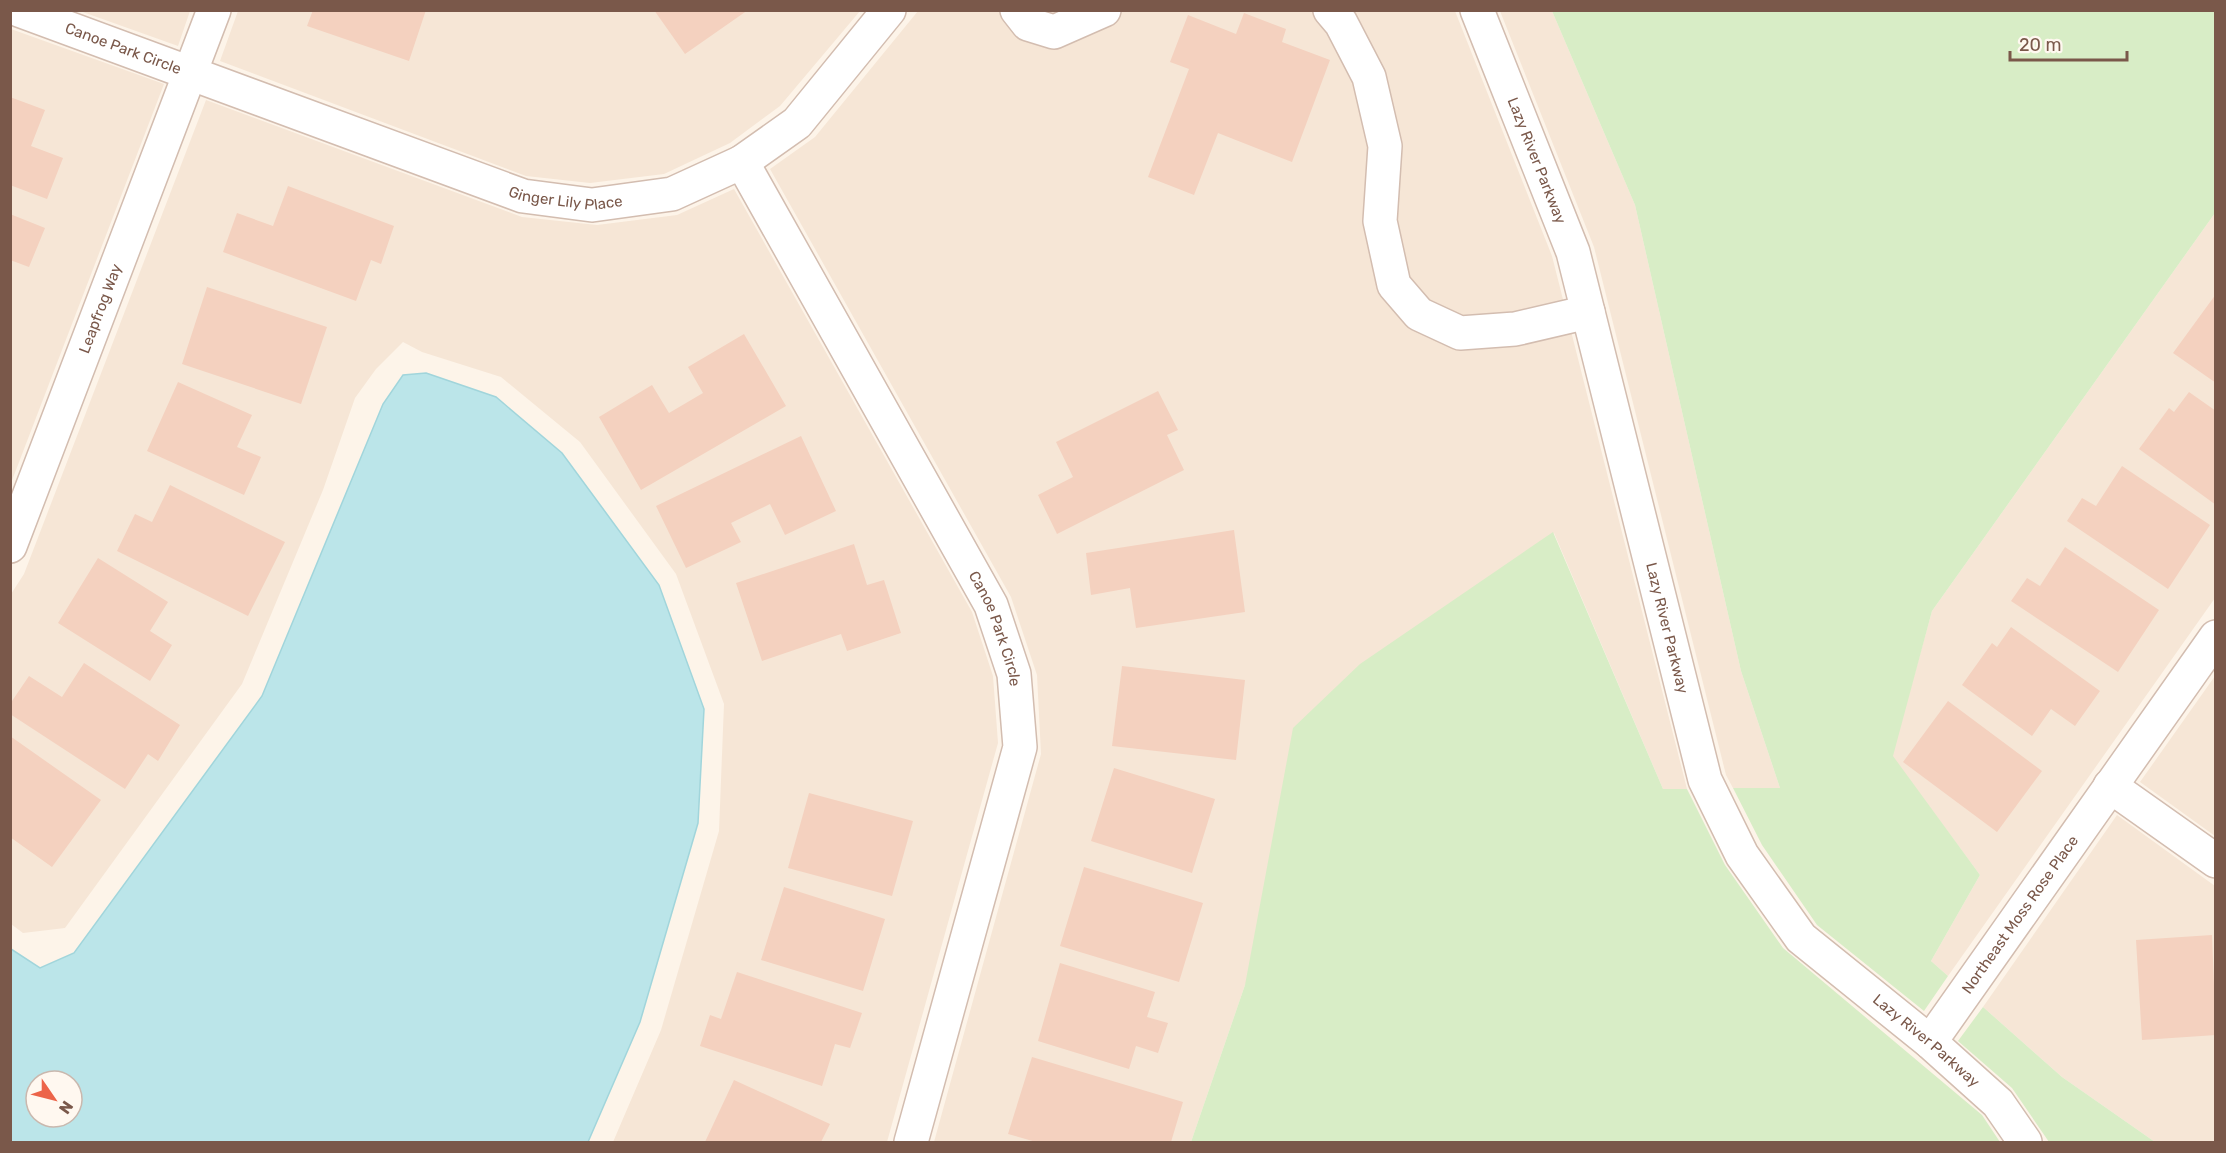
<svg xmlns="http://www.w3.org/2000/svg" width="2226" height="1153" font-family="Rubik,sans-serif">
  <style>
    .residential { fill: #f6e6d6 }
    .green { fill: #d8edc6 }
    .water { fill: #bbe5e9; stroke: #a1d5db; stroke-width: 1.5; fill-rule: evenodd }
    .building { fill: #f4d1bf }
    .lines { fill: none; stroke-linecap: round; stroke-linejoin: round }
    .minor-casing { stroke: #d3bdb0; stroke-width: 36 }
    .minor { stroke: #fff; stroke-width: 33 }
    .labels { text-anchor: middle; stroke-width: 4.5; stroke-linejoin: round; paint-order: stroke }
    .street-label { font-size: 15px; fill: #7a584a; stroke: #fff8f0 }
  </style>
  <rect width="100%" height="100%" fill="#fdf4e9"/>
  <path class="residential" d="M80 11H190L178 46Z
    M238 11H860L780 106 730 143 664 174 590 183 526 176 220 61Z
    M918 11H1455L1552 256 1687 789H1663L1554 533 1245 985 1191 1142H934L1041 754 1037 675 1011 597 770 169 815 137Z
    M1500 11H1552L1635 205 1741 671 1780 788H1733L1726 775 1594 247Z
    M11 29 164 84 11 483Z
    M206 100 522 217 597 225 677 215 734 189 972 612 993 676 998 743 887 1142H613L661 1030 719 831 724 704 676 574 580 442 501 377 422 352 403 342 376 369 355 398 323 490 242 684 65 928 23 933 11 924V594L24 574Z
    M2215 213V598L1948 976 1931 961 1980 875 1892 756 1932 611Z
    M2215 676V836L2140 782Z
    M2117 815 2215 886V1142H2155L2062 1077 1983 1007Z"/>
  <path class="green" d="M1552 11H2215V213L1932 611 1893 756 1980 875 1931 961 1948 976 1924 1011 1817 925 1762 845 1733 788H1780L1741 671 1635 205Z
    M1553 532 1663 789H1687L1725 865 1783 948 1982 1115 2000 1142H1191L1245 985 1293 728 1360 664Z
    M1983 1007 2062 1077 2155 1142H2049L2012 1088 1958 1041Z"/>
  <path class="water" d="M426 373 496 397 562 453 659 585 704 709 698 823 640 1022 588 1142H11V949L40 968 74 953 262 696 383 404 403 375ZM36 1081H72V1117H36Z"/>
  <path class="building" d="M313 10H426L409 61 307 26Z
    M654 10H748L685 54Z
    M1244 13 1286 29 1282 42 1330 60 1292 162 1218 133 1194 195 1148 177 1189 69 1170 62 1188 15 1236 34Z
    M10 97 45 110 31 146 63 158 47 199 10 185Z
    M288 186 394 226 381 264 371 260 356 301 223 252 237 213 273 226Z
    M10 214 45 228 29 267 10 260Z
    M207 287 327 327 301 404 182 364Z
    M2216 294V383L2173 353Z
    M744 334 786 406 641 490 599 417 652 385 669 413 703 393 688 367Z
    M178 382 252 415 237 447 261 457 244 495 147 451Z
    M1158 391 1178 430 1167 435 1184 470 1057 534 1038 495 1073 477 1056 442Z
    M2189 392 2216 411V505L2139 449 2169 408 2174 412Z
    M801 436 836 511 785 535 770 504 731 523 741 542 686 568 656 506Z
    M2122 466 2210 525 2168 589 2067 521 2082 498 2096 506Z
    M170 485 285 542 248 616 117 551 135 514 152 522Z
    M1234 530 1245 612 1136 628 1130 588 1091 595 1086 553Z
    M854 544 867 585 884 580 901 633 847 651 841 634 762 661 736 583Z
    M2065 547 2159 610 2118 672 2011 601 2027 578 2040 586Z
    M98 558 168 602 150 631 172 645 150 681 58 623Z
    M2011 627 2100 691 2075 726 2051 709 2032 736 1962 685 1992 643 1997 647Z
    M84 663 180 725 158 761 148 754 125 789 10 714V704L29 676 62 697Z
    M1122 666 1245 680 1236 760 1112 746Z
    M1948 701 2042 771 1997 832 1903 762Z
    M10 736 101 800 52 867 10 837Z
    M1114 768 1215 799 1192 873 1091 841Z
    M809 793 913 821 892 896 788 868Z
    M1084 867 1203 903 1179 982 1060 946Z
    M784 887 885 919 863 991 761 960Z
    M2212 935 2216 1035 2142 1040 2136 940Z
    M1060 963 1155 992 1147 1017 1168 1023 1158 1053 1136 1046 1129 1069 1038 1041Z
    M737 972 862 1013 850 1048 835 1044 822 1086 700 1046 710 1015 721 1019Z
    M1032 1057 1183 1102 1171 1142H1036L1008 1134Z
    M734 1080 830 1124 821 1142H705Z"/>
  <g class="lines">
    <defs>
      <g id="minor">
        <path id="s1" d="M19 10 523 196 592 205 672 194 742 162 797 123 889 10"/>
        <path d="M1017 10 1028 24 1054 32 1104 10"/>
        <path d="M1330 10 1341 23 1369 77 1385 146 1380 221 1394 285 1419 314 1460 333 1515 329 1588 312"/>
        <path id="s2" d="M1477 10 1573 252 1705 780 1742 855 1801 938 1930 1042 1998 1103 2025 1142"/>
        <path id="s3" d="M742 162 991 605 1014 674 1020 747 911 1142"/>
        <path id="s4" d="M10 546 214 10"/>
        <path d="M2110 786 2216 861"/>
        <path id="s5" d="M1930 1042 2216 637"/>
      </g>
    </defs>
    <use href="#minor" class="minor-casing"/>
    <use href="#minor" class="minor"/>
  </g>
  <g class="labels">
    <g class="street-label">
      <text dy="5" stroke="none"><textPath href="#s1" startOffset="111">Canoe Park Circle</textPath></text>
      <text dy="5" stroke="none"><textPath href="#s2" startOffset="162">Lazy River Parkway</textPath></text>
      <text dy="5" stroke="none"><textPath href="#s1" startOffset="580">Ginger Lily Place</textPath></text>
      <text dy="5" stroke="none"><textPath href="#s4" startOffset="254">Leapfrog Way</textPath></text>
      <text dy="5" stroke="none"><textPath href="#s2" startOffset="648">Lazy River Parkway</textPath></text>
      <text dy="5" stroke="none"><textPath href="#s3" startOffset="532">Canoe Park Circle</textPath></text>
      <text dy="5" stroke="none"><textPath href="#s5" startOffset="156">Northeast Moss Rose Place</textPath></text>
      <text dy="5" stroke="none"><textPath href="#s2" startOffset="1152">Lazy River Parkway</textPath></text>
    </g>
  </g>
  <rect width="2226" height="1153" fill="none" stroke="#7a584a" stroke-width="24"/>
  <g transform="translate(54 1099) rotate(125)"><circle r="28" fill="#fff8f0" stroke="#cab8ae" stroke-width="1.5"/>
  <path d="M0-4.5L10 22L0 15L-10 22Z" fill="#ec6449"/>
  <text y="-9" font-size="16" font-weight="bold" text-anchor="middle" fill="#7a584a">N</text>
  </g>
  <path d="M2010 51v9h117v-9" fill="none" stroke="#7a584a" stroke-width="3"/>
  <text x="2019" y="51" font-size="18" fill="#7a584a" stroke="#fff8f0" stroke-width="4.5" paint-order="stroke">20 m</text>
</svg>
